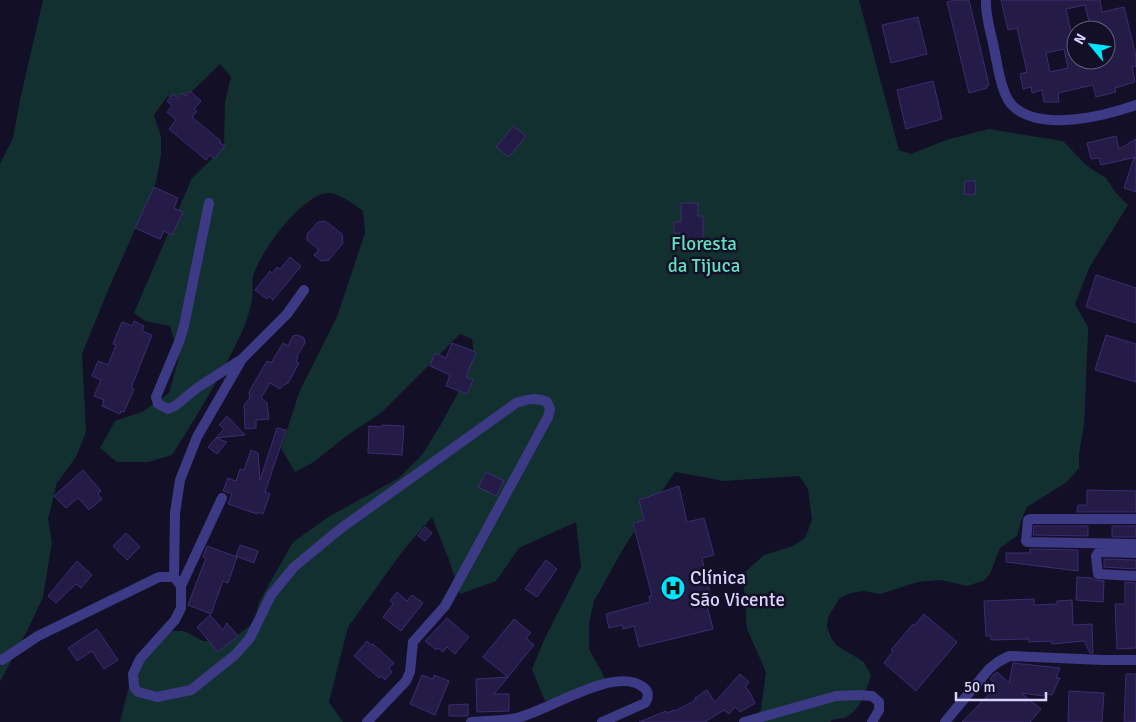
<svg xmlns="http://www.w3.org/2000/svg" width="1136" height="722" font-family="Signika,sans-serif">
  <style>
    .green { fill: #12302f }
    .building { fill: #241b47; stroke: #3b2d73; fill-rule: evenodd }
    .lines { fill: none; stroke-linecap: round; stroke-linejoin: round }
    .street { stroke: #3d3a85; stroke-width: 10 }
    .labels { text-anchor: middle; stroke-width: 5; stroke-linejoin: round; paint-order: stroke }
    .park-label { font-size: 19px; fill: #5fe0c0; stroke: #130f26 }
    .poi-label { font-size: 19px; fill: #d9d4ff; stroke: #130f26; text-anchor: start }
  </style>
  <rect width="100%" height="100%" fill="#130f26"/>
  <path class="green" d="M43 0H859L899 150 911 154 946 140 989 129 1063 141 1087 166 1106 178 1116 193 1128 205 1089 268 1075 304 1088 327V334L1084 425 1079 454V468L1067 482 1027 507 1021 521 1017 536 1000 548 990 574 983 581 967 586 941 580 918 582 880 594 863 591 851 593 840 598 828 617 827 627 831 638 836 645 864 662 871 676C866 690 862 708 848 716 842 720 835 717 830 722H749L761 710 766 672 747 629 743 574 764 555 793 546 805 538 812 520 808 489 799 476 724 481 675 472 626 544 594 601 589 624V649L605 678 595 690 545 701 532 669 544 640 581 567 576 522 519 548 496 581 460 594 449 560 432 517 402 552 348 627 329 702 343 722H120L128 690 146 657 165 631H184L203 641H229L254 623 259 602 293 542 330 516 399 478 422 455 440 426 465 380 474 353 472 339 460 334 381 413 349 434 312 463 295 472 281 448 300 390 337 317 365 233 363 211C353 204 342 195 330 193 304 191 258 254 253 277 252 284 253 292 252 300 250 310 246 323 242 332 222 374 197 416 172 455L148 462H117L100 448 115 421 142 412 169 393 179 357 170 326 145 321 134 313 192 178 224 147 225 102 231 77 220 64 188 95 167 97 154 115 161 137V155L156 182 109 288 82 354 86 432 76 457 57 483 48 519 52 542 43 597 27 631 0 682V164L13 138 20 100Z"/>
  <path class="building" d="M954 0H969L989 85 986 86 987 88 969 93 947 2Z
    M1001 0H1100L1102 12 1124 7 1136 56V66L1132 67 1135 82 1115 88 1116 92 1096 97 1093 85 1058 93 1059 102H1044L1042 90 1032 93 1031 87 1023 89 1020 74 1027 72 1017 28 1008 30ZM1085 5 1091 30H1106V60H1076V44L1074 36H1072L1066 9ZM1064 49 1068 68 1050 72 1046 53Z
    M918 17 927 54 891 63 882 25Z
    M933 81 942 119 906 129 897 90Z
    M190 91 201 101 194 109 197 111 192 117 221 141 220 143 225 146 214 159 210 155 206 160 169 129 176 120 167 112 172 106 167 101 173 94 178 98 182 93 186 96Z
    M513 126 526 136 509 157 496 147Z
    M1116 136 1119 149 1136 139V157L1101 165 1099 158 1091 159 1087 143Z
    M1134 158H1136V192L1124 188Z
    M965 181H976L975 195 964 194Z
    M154 187 178 198 174 208 183 212 172 235 164 231 160 239 135 228Z
    M681 203H698V216H703V240H682V233H674V222H681Z
    M325 221 342 234 343 243 329 260 321 261 314 255 319 250 307 240V234L318 222Z
    M290 257 301 266 273 300 269 296 267 299 255 290 270 271 272 273 277 267 280 269Z
    M1096 275 1136 288V323L1086 307Z
    M134 321 144 326 142 331 152 335 131 388 134 389 124 412 121 411 120 414 102 406 104 400 94 396 101 380 92 376 98 361 108 365 116 345 113 344 122 322 132 326Z
    M298 335 304 338 305 343 297 356 298 357 296 361 299 363 288 383 282 386 280 389 270 383 261 398 267 403 269 419 256 420V428L245 429 244 405 250 398 249 392 267 361 271 363 283 343 288 346 293 336Z
    M1106 335 1136 344V382L1095 370Z
    M452 343 476 352 466 377 473 380 467 394 446 386 450 375 430 366 435 353 446 358Z
    M227 416 245 435 216 438 224 429 219 425Z
    M382 425 404 426 402 455 368 453 369 426 382 427Z
    M277 428 286 430 265 492 270 494 263 514 258 512 257 514 228 504 232 494 223 491 228 478 236 481 240 469 244 470 251 450 258 453 260 480Z
    M216 438 227 442 217 454 208 447Z
    M83 470 101 491 98 494 102 499 89 510 78 498 66 508 54 496Z
    M486 472 504 481 496 496 478 487Z
    M679 486 687 522 704 518 714 555 702 558 713 605 707 606 713 629 639 647 634 626 623 629 622 625 609 628 606 614 650 602 649 596H652L633 523 644 520 639 500Z
    M1087 490 1136 491V512H1077L1078 505H1087Z
    M1034 526H1088V536L1033 535Z
    M1112 526H1136V537H1112Z
    M425 527 432 533 425 541 418 536Z
    M126 533 140 547 127 560 113 546Z
    M240 545 258 551 254 563 236 556Z
    M207 546 237 557 228 583 223 581 211 614 188 605 206 558 203 557Z
    M1030 549 1078 550V571L1006 562V553H1030Z
    M1104 559 1136 560V569L1104 567Z
    M546 560 557 569 537 597 525 589Z
    M77 561 92 575 81 588 76 584 56 603 48 596Z
    M1077 577 1092 578 1095 580 1104 581 1103 602 1076 600Z
    M1125 582 1136 583V648L1117 649 1115 604H1125Z
    M397 592 407 601 412 595 423 603 401 631 383 617 393 604 390 601Z
    M1034 599V605L1057 604V601L1072 600 1073 625 1092 624 1093 653H1090L1084 641 1052 644 1051 641 1029 642V639L991 640V636H986L984 601Z
    M924 614 957 642 916 691 884 663 893 651 891 650 913 624 914 626Z
    M210 615 223 630 227 623 238 636 218 652 197 627Z
    M447 618 469 637 455 654 447 647 443 652 438 648 436 650 425 641Z
    M514 619 531 633 526 638 534 645 508 677 483 657Z
    M97 629 118 660 104 669 92 651 77 661 68 648Z
    M367 641 371 645 373 644 394 663 389 668 392 672 385 680 381 676 379 678 354 656Z
    M1013 663 1060 668 1056 678H1060L1052 695 1045 694 1044 696 1021 693 1041 709 1030 722H962L991 692 990 691 996 684 990 679 994 674 997 672 1009 683Z
    M740 674 749 682 745 687 749 691 755 703 740 712 735 707 729 714 724 710 705 722H639L666 711 667 713 674 710 675 711 696 700 695 698 707 690 715 702Z
    M1126 674H1136V722H1124Z
    M422 675 433 679 434 675 449 681 435 715 410 704Z
    M508 677 494 694H509V711L477 712 476 679Z
    M1069 691 1104 693 1102 722H1068Z
    M468 704V716H449V705Z"/>
  <g class="lines">
    <path class="street" d="M986 0C985 17 992 36 995 53 998 68 1002 97 1014 107 1042 132 1105 116 1136 105
      M209 203 184 326 179 342 156 397 158 404 168 409 175 406 197 388 239 361
      M1136 519H1030L1028 520 1026 541 1027 542 1136 544
      M1136 553 1101 552 1098 553 1096 556 1098 574 1136 576
      M174 577 175 513 180 480 197 437 242 359 287 314 304 290
      M181 586 222 498
      M2 660 38 636 159 577H174L181 586V608L175 620 140 659 133 674 134 687 138 692 157 697 191 690 235 655 250 638 271 595 294 567 340 529 516 403C528 399 536 397 547 402L550 409 548 417 445 606 413 642 410 672 406 681 367 722
      M471 722C485 721 502 721 517 718 548 711 615 665 643 687 649 691 649 697 645 703L602 722
      M744 722 836 696 858 695 872 696 879 702V710L872 722
      M945 722 989 669 998 662 1009 656 1104 660H1136"/>
  </g>
  <defs>
    <symbol id="hospital-disc" viewBox="-11 -11 22 22"><circle r="9.5" fill="#00e5ff" stroke="#130f26"/><path d="M-5-5h3v3.5h4V-5h3V5h-3V1.5h-4V5h-3Z" fill="#111"/></symbol>
  </defs>
  <g fill-rule="evenodd">
    <use href="#hospital-disc" x="659" y="574" width="28" height="28"/>
  </g>
  <g class="labels">
    <g class="park-label">
      <text x="704" y="250">Floresta<tspan x="704" dy="22">da Tijuca</tspan></text>
    </g>
    <g class="poi-label">
      <text x="690" y="584">Clínica<tspan x="690" dy="22">São Vicente</tspan></text>
    </g>
  </g>
  <g transform="translate(1091 45) rotate(299)"><circle r="24" fill="#130f26" stroke="#625e7d"/>
  <path d="M0-4L9 19L0 12L-9 19Z" fill="#00e5ff"/>
  <text y="-8" font-size="14" font-weight="bold" text-anchor="middle" fill="#d9d4ff">N</text>
  </g>
  <path d="M956 692v8h90v-8" fill="none" stroke="#d9d4ff" stroke-width="2.5"/>
  <text x="964" y="692" font-size="15" fill="#d9d4ff" stroke="#130f26" stroke-width="4" paint-order="stroke">50 m</text>
</svg>
